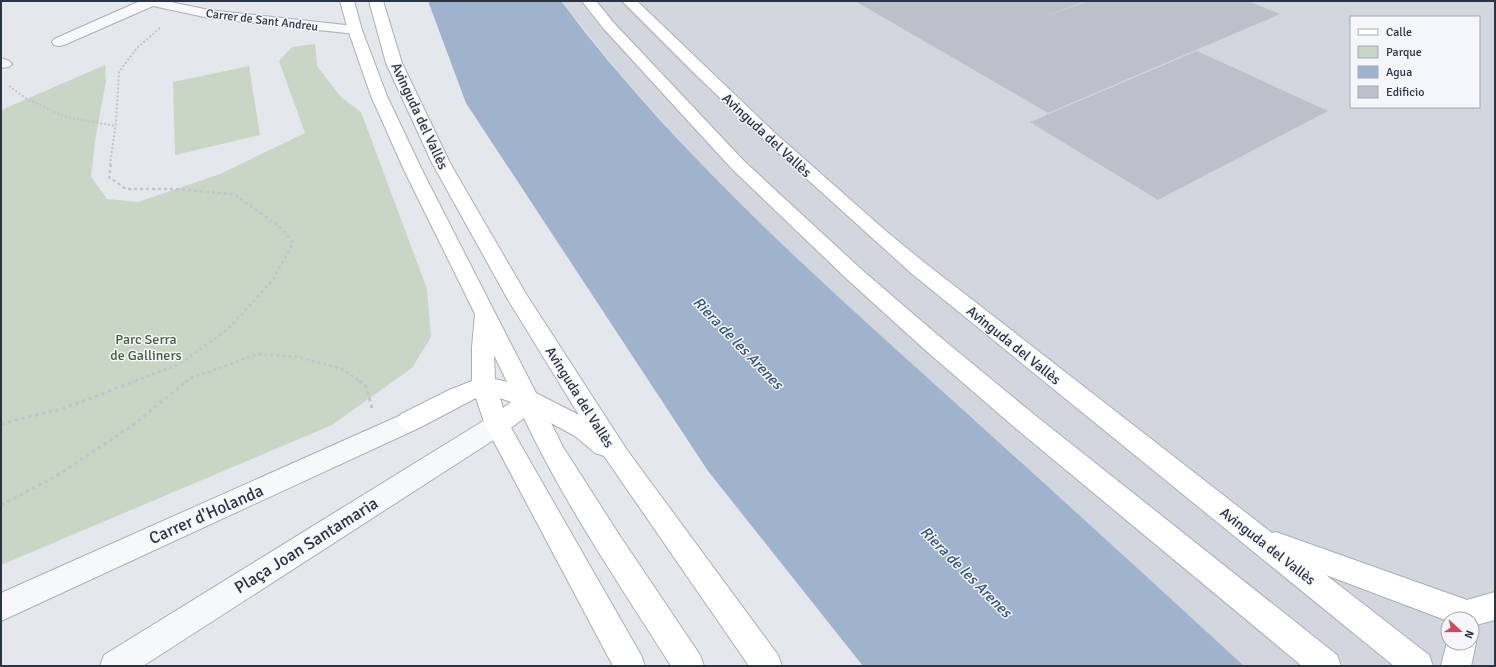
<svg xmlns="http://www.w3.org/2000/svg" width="1496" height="667" font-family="Signika,sans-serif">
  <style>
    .built { fill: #d2d6de; fill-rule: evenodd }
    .green { fill: #c9d6c5 }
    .water { fill: #9fb4cc }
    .building { fill: #bbc0ca }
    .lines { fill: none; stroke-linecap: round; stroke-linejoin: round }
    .street-casing { stroke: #a9aeb7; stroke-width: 2 }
    .secondary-casing { stroke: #a9aeb7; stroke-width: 2 }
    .path-far2 { stroke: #c2c5cb; stroke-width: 2; stroke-dasharray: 2 2; stroke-linecap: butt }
    .path-far1 { stroke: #c2c5cb; stroke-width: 2.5; stroke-dasharray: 3 3; stroke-linecap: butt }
    .path { stroke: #c2c5cb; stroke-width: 3; stroke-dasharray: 3.5 3.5; stroke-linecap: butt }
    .street { fill: #f7f8fa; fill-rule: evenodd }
    .secondary { fill: #fff; fill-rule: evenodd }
    .labels { text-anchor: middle; stroke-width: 3; stroke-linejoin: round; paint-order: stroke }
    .far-street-label { font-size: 12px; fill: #2b3445; stroke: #f4f6f9 }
    .street-label { font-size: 14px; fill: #2b3445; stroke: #f4f6f9 }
    .park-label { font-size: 14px; fill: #3f6138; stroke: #f4f6f9 }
    .water-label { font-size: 15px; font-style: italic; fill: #34527a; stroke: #f4f6f9 }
    .near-street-label { font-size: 17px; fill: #2b3445; stroke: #f4f6f9 }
  </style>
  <rect width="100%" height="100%" fill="#e4e7ec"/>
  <path class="built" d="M561 1H1495V666H1244L1015 456 823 284 705 169 626 81ZM1351 17H1479V107H1351ZM1448 619H1472V643H1448Z"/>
  <path class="green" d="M315 44 317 66 341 97 361 112 427 289 431 337 412 368 332 425 1 565V110L105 65 106 81 95 141 91 177 107 199 138 202 220 174 305 133 279 61 292 47Z
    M249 66 260 135 175 155 173 82Z"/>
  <path class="water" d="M428 1H561C673 150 812 274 950 398 1049 487 1146 576 1244 666H863L708 471 466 103Z"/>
  <path class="building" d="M855 1H1086L1041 18 1089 1H1248L1280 14 1048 113Z
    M1197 51 1328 111 1158 200 1030 122Z"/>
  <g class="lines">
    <defs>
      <path id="street" d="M140 1H166L209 10 355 26 360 27 362 30 360 33 355 34 209 18 153 6 64 45 59 46 54 45 52 42 54 39Z
        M1 58 9 61 12 64 9 67 1 68Z
        M410 411 419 414 422 421 419 428 1 621V593Z
        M497 415 506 418 509 425 506 432 143 666H100L104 655 488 418Z"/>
      <path id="secondary" d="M340 1H354L362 30 387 96 422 170 536 393 579 415 507 298 432 163 386 63 369 1H383L402 63 450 163 526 294 627 450 778 655 782 666H749L604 456 595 453 575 436 551 423 563 447 620 536 700 655 704 666H671C620 585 565 505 524 418L511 428 641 655 645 666H613L485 425 476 398 419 428 410 431 401 428 398 421 401 414 449 390 472 381V347L475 314 404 170 371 96 348 30ZM494 355 507 382 495 379ZM500 398 511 402 503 408Z
        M582 1H596L613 22 744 161 862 270 940 337 1031 412 1337 655 1341 666H1302L1013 426 924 349 848 280 732 169 603 28Z
        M622 1H637L776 134 887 232 925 263 1272 533 1276 532 1467 600 1495 592V620L1472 626V619H1448V621L1326 575 1429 655 1433 666H1394L911 273 765 141 694 73Z
        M1472 634 1476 643 1471 666H1441L1448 638V643H1472Z"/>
    </defs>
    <use href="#street" class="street-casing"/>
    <use href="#secondary" class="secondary-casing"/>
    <path class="path-far2" d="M9 86 27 99 66 117 115 126
      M110 165 116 122 119 72 137 48 161 27"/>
    <path class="path-far1" d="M111 164 109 177 126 189H175L234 194 279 226 293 243 272 281 228 329 180 364 132 382
      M186 382 191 378 258 354 299 357 342 369 361 382"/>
    <path class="path" d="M359 381 366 386 372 408
      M1 424 65 408 135 381
      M1 505 53 478 133 425 187 381"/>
    <use href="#street" class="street"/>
    <use href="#secondary" class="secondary"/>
  </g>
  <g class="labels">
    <g class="far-street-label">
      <text transform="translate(262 20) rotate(7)" y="4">Carrer de Sant Andreu</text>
    </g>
    <g class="street-label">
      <text transform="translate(420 116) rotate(65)" y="5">Avinguda del Vallès</text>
      <text transform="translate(767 135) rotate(43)" y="5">Avinguda del Vallès</text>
      <text transform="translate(1014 345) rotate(39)" y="5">Avinguda del Vallès</text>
      <text transform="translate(580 397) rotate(58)" y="5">Avinguda del Vallès</text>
      <text transform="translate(1268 546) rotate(38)" y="5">Avinguda del Vallès</text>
    </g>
    <g class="park-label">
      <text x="146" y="344">Parc Serra<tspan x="146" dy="16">de Galliners</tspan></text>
    </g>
    <g class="water-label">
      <text transform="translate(738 343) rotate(46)" y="5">Riera de les Arenes</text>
      <text transform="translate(966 572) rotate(45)" y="5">Riera de les Arenes</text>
    </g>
    <g class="near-street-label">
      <text transform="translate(206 514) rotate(-24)" y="6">Carrer d'Holanda</text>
      <text transform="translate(306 545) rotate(-32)" y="6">Plaça Joan Santamaria</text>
    </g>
  </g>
  <rect width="1496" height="667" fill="none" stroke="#2b3445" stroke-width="4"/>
  <rect x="1350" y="16" width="130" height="92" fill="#f4f6f9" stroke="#a4a8b1"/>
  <rect x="1358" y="29" width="20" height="6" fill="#ffffff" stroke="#a4a8b1"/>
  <text x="1386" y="36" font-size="12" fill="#2b3445">Calle</text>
  <rect x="1358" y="46" width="20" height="12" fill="#c9d6c5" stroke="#a4a8b1"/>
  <text x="1386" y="56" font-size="12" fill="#2b3445">Parque</text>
  <rect x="1358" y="66" width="20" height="12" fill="#9fb4cc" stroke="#a4a8b1"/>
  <text x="1386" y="76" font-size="12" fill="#2b3445">Agua</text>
  <rect x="1358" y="86" width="20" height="12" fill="#bbc0ca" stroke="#a4a8b1"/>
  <text x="1386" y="96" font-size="12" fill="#2b3445">Edificio</text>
  <g transform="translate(1460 631) rotate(111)"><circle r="19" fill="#f4f6f9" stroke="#a4a8b1"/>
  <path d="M0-3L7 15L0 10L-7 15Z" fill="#d1495b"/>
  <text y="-6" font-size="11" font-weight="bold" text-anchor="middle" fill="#2b3445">N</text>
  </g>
</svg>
